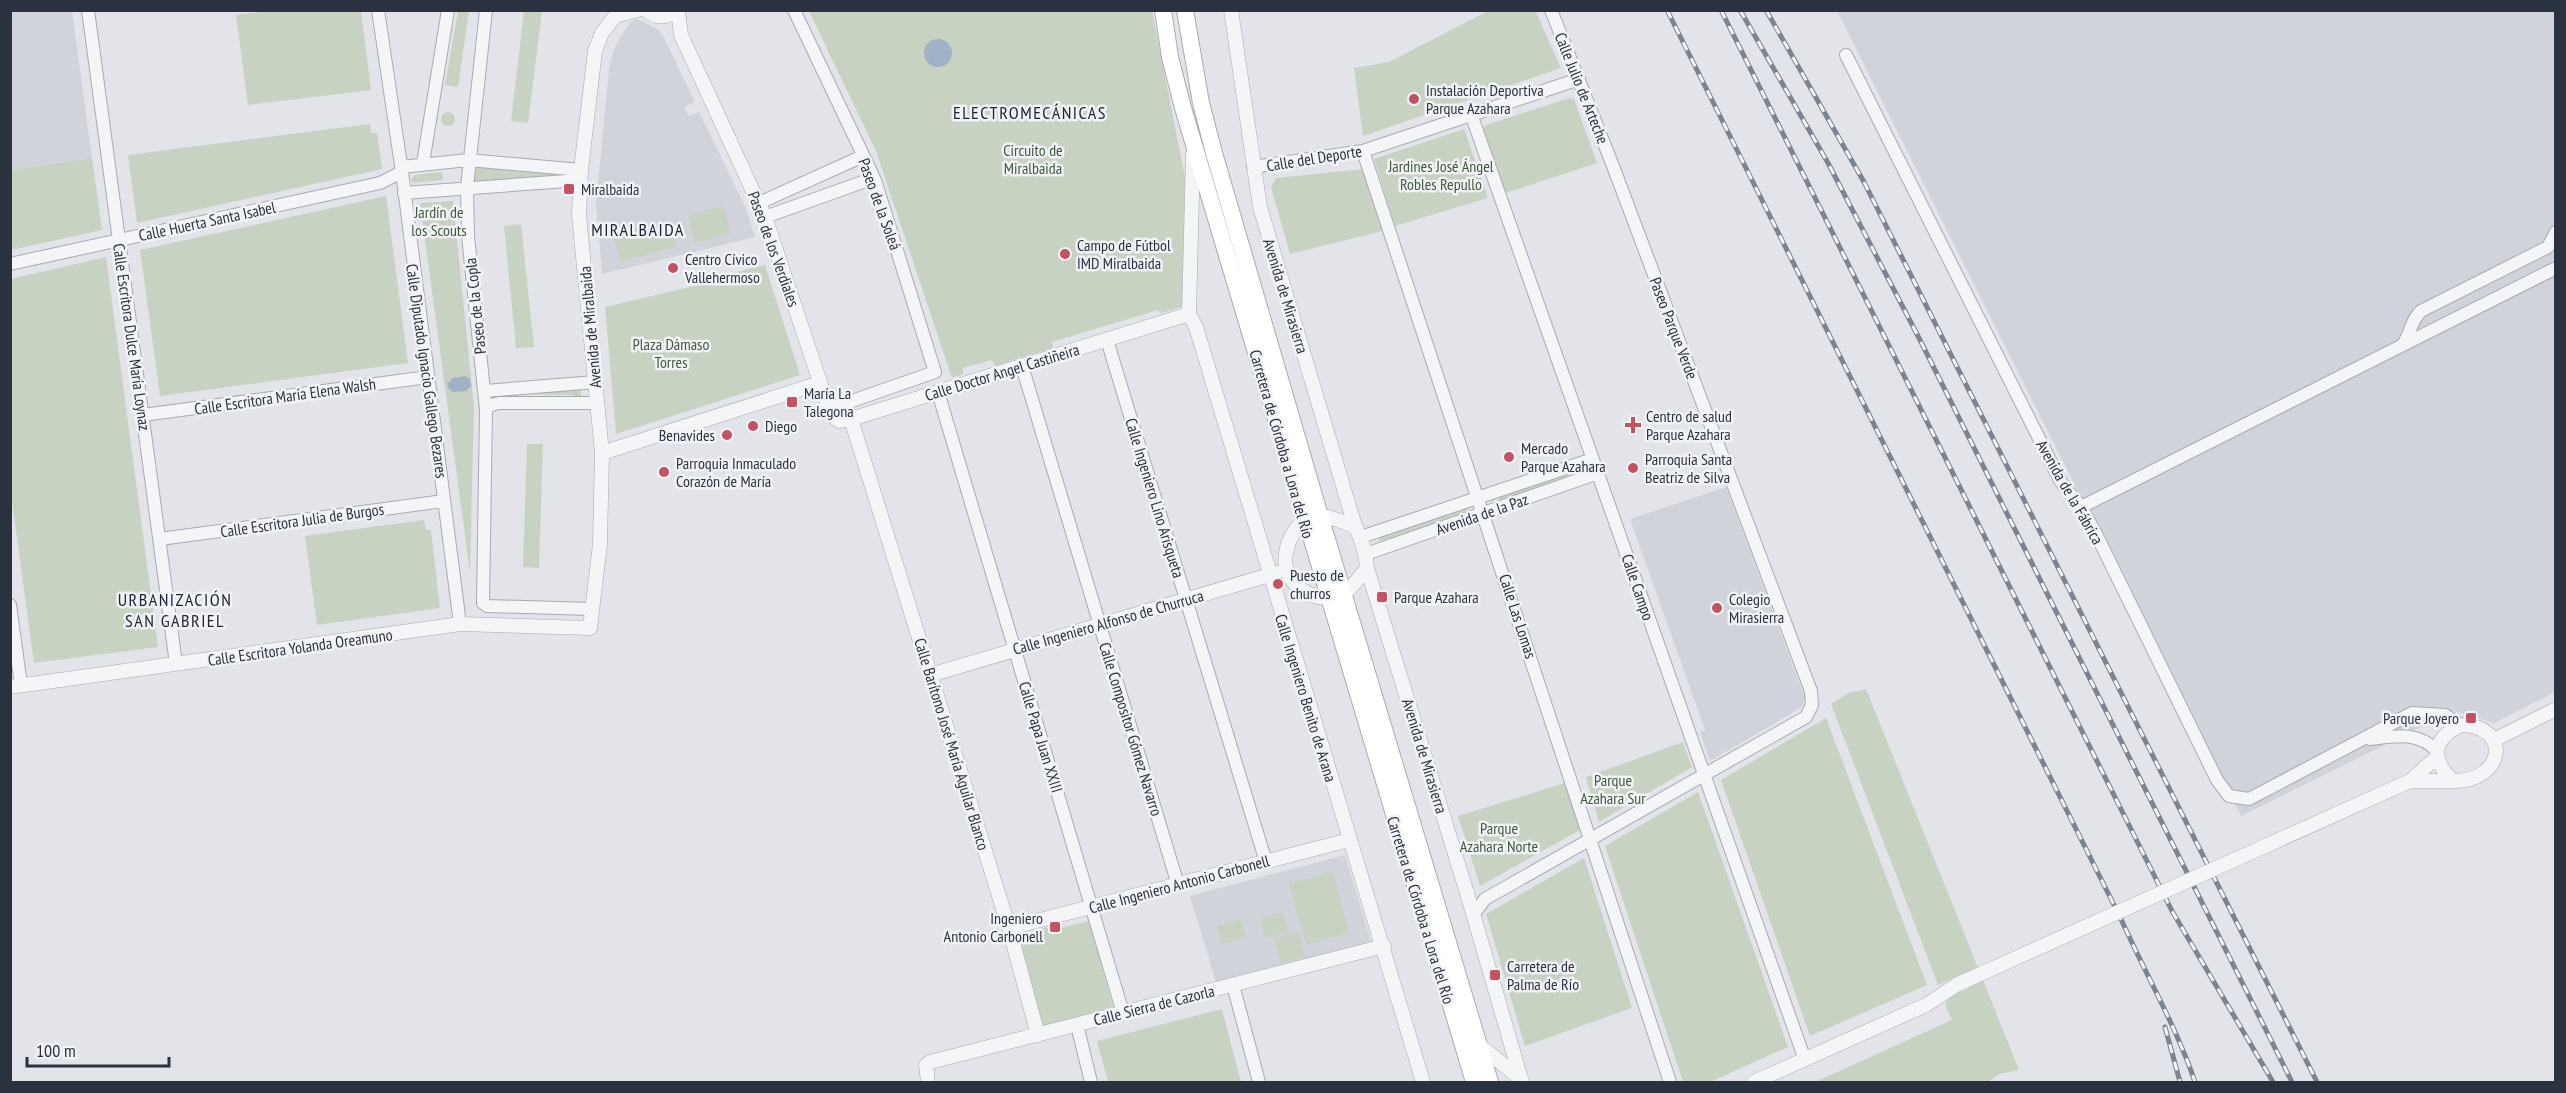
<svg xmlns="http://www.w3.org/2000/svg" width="2566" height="1093" font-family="'PT Sans Narrow',sans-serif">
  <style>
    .built { fill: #d0d3da }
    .green { fill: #c7d2c3 }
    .water { fill: #a0b2c5 }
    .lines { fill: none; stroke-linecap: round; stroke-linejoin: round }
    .minor-casing { stroke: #a7abb3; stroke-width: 14 }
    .tertiary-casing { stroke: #a7abb3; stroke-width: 15 }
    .secondary-casing { stroke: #a7abb3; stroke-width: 18 }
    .minor { stroke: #f4f5f7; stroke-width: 12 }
    .tertiary { stroke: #f4f5f7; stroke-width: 14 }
    .secondary { stroke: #fff; stroke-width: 16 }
    .rail-casing { stroke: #7c8491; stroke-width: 5 }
    .rail { stroke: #f1f3f6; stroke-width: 3; stroke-dasharray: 9; stroke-linecap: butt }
    .tertiary-bridge-casing { stroke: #a7abb3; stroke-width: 15; stroke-linecap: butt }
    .tertiary-bridge { stroke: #f4f5f7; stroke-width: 14 }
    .poi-dot { fill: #c25362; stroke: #f1f3f6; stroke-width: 2 }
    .labels { text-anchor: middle; stroke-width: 5; stroke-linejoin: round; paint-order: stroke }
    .street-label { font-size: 16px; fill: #2b323f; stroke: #f1f3f6 }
    .poi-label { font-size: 16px; fill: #2b323f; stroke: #f1f3f6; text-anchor: start }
    .park-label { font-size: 16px; fill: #3f593a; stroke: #f1f3f6 }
    .neighbourhood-label { font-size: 18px; letter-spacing: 1.5px; fill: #1d2330; stroke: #f1f3f6 }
  </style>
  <rect width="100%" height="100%" fill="#e2e4e9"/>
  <path class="built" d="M10 11H72L92 158 11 170Z
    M1837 11H2555V692L2494 723 2453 711 2241 816Z
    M637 19 659 30 664 38 695 102 684 107 689 116 699 112 745 206 755 237 602 274 596 204 609 69 613 52 621 36 632 21Z
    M1726 487 1805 698 1802 707 1710 761 1700 732 1705 730 1630 519Z
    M1345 855 1371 942 1216 982 1190 896Z"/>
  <path class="green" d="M1535 10 1561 68 1363 136 1354 68 1389 62 1488 11Z
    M267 11H361L371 90 248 105 236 15Z
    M458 11H469L458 87 445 85Z
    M524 11H542L528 123 511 121Z
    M809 11H1152L1185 177 1182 307 1161 313 1158 310 1052 342 1053 348 995 366 992 360 963 368V374L952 378 876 151Z
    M1569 98 1574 99 1597 163 1506 193 1503 190 1482 129 1486 125Z
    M441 119a7 7 0 1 1 14 0a7 7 0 1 1-14 0Z
    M370 124 371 133H377L382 169 137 223 128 155Z
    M1464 129 1488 198 1395 226 1374 159Z
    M92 158 102 230 11 250V170Z
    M477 164 566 176 475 183 473 173Z
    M1363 169 1383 231 1290 254 1271 187 1276 178Z
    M442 172 443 180 413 183 411 180 414 175Z
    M386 196 408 363 160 396 140 250Z
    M453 201 474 406 470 572 420 203Z
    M724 206 731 233 695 243 688 215Z
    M669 220 676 247 621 262 613 234Z
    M521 224 534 347 516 348 504 226Z
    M106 257 158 647 34 663 10 487 11 279Z
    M765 265 800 375 616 434 605 307 694 286 696 282Z
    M580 389 581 396 574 400 573 395 518 394 517 400 500 398V395Z
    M527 444H543L539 568 523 567Z
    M1576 470 1578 475 1504 503 1499 500 1501 494Z
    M1465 507 1470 510 1467 516 1384 544 1379 541 1381 535Z
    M424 520 426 530H431L440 608 317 625 305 536Z
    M1866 689 2019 1070 1999 1074 1988 1082H1815L1952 1020 1945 1004 1952 995 1968 989 1962 974 1938 985 1831 704 1849 693Z
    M1826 718 1927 985 1810 1036 1721 780Z
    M1683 742 1692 767 1599 822 1586 777Z
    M1565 783 1580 830 1480 886 1458 816Z
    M1698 792 1788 1047 1710 1082H1683L1605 846Z
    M1584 858 1632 1008 1525 1046 1486 914Z
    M1333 872 1349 933 1306 945 1289 883Z
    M1283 912 1288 932 1265 938 1260 918Z
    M1241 919 1246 937 1222 944 1217 926Z
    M1089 921 1113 1007 1043 1027 1019 941 1026 939 1024 934 1047 927 1049 931Z
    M1299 932 1305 957 1281 963 1274 938Z
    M1222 1009 1241 1082H1108L1097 1041Z"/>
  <path class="water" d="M924 53a14 14 0 1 1 28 0a14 14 0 1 1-28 0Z
    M465 376 470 379 471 386 466 391 453 392 449 389 447 384 453 378Z"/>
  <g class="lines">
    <defs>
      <path id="minor" d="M88 10 176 664
        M378 10 402 172 460 624
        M486 10 467 187 468 236 486 410 483 603 487 606 591 609
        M794 10 875 180 935 372 829 409
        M1846 55 2061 482 2081 507 2096 534 2217 780 2229 796 2249 799 2412 713 2445 715 2461 725
        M1471 114 1805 1060
        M1363 151 1670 1082
        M423 163 448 10
        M401 167 468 160 581 170
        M1253 167 1363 151 1579 79
        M404 193 580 180
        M759 203 863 156
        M765 217 874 178
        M10 264 380 183 402 172
        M1107 340 1266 862
        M2404 343C2411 332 2411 320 2421 311L2548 247 2556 232
        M1022 366 1178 885
        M485 391 595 382
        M938 392 1123 1013
        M486 410 491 405 499 403H597
        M143 415 428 377
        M2081 507 2556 268
        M1361 537 1593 459
        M160 539 444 501
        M1366 554 1598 473
        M10 605 21 685
        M2370 739C2395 736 2418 731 2437 751
        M1473 915 1485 899 1806 717 1812 705 1811 691 1613 166 1551 10
        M1233 985 1259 1082
        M1077 1025 1091 1082"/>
      <path id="tertiary" d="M646 10C657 19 667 18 677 10
        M678 10 681 35 765 217 831 415 839 421 851 419 1189 314
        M1231 10 1260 207 1355 526
        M615 16 638 10
        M1193 154 1189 314 1196 327 1423 1082
        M851 419 1009 928 1038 1035
        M602 453 820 383
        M1367 568C1360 576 1351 590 1342 595 1322 605 1291 590 1286 568 1282 548 1296 516 1320 516 1330 516 1345 523 1355 526 1362 540 1366 552 1367 568L1467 893 1522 1082
        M930 675 1276 573
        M10 687 460 624 590 628 600 544 602 453 579 215 581 170 595 51 602 33 620 10
        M2461 725C2513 726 2504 782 2453 781 2430 759 2432 739 2461 725Z
        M2494 740 2556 709
        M2410 781H2453
        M2263 847 2410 781 2437 757
        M1009 928 1349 840
        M1479 1045 1520 1078
        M928 1082 926 1065 930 1062 1384 946
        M1754 1082 1926 1005 1958 984"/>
      <path id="secondary" d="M1163 10 1170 57 1183 108 1474 1082
        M1185 10 1201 103 1214 153 1320 516 1490 1082"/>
    </defs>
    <use href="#minor" class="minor-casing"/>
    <use href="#tertiary" class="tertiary-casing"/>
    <use href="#secondary" class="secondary-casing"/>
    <use href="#minor" class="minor"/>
    <use href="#tertiary" class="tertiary"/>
    <use href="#secondary" class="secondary"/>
    <defs>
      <path id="rail" d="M1667 10 2121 919C2145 973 2176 1026 2195 1082
        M1721 10 2172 911 2273 1082
        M1740 10 1828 163 1919 338 2292 1082
        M1766 10 1864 182 2317 1082
        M2165 1027 2180 1082"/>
    </defs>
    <use href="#rail" class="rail-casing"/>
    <use href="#rail" class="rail"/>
    <defs>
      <path id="tertiary-bridge" d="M1958 984 2263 847"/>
    </defs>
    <use href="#tertiary-bridge" class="tertiary-bridge-casing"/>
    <use href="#tertiary-bridge" class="tertiary-bridge"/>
  </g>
  <g class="poi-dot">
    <circle cx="1414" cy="99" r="6"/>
    <rect x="563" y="183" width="12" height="12" rx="3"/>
    <circle cx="1065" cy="254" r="6"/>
    <circle cx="673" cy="268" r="6"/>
    <rect x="786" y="396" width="12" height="12" rx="3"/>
    <path d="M1630 416h6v6h6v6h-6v6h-6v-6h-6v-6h6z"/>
    <circle cx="753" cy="426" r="6"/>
    <circle cx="727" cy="435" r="6"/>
    <circle cx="1509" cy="457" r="6"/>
    <circle cx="1633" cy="468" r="6"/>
    <circle cx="664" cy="472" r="6"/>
    <circle cx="1278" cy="584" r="6"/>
    <rect x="1376" y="591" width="12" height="12" rx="3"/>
    <circle cx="1717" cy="608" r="6"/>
    <rect x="2465" y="712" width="12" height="12" rx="3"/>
    <rect x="1049" y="921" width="12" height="12" rx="3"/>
    <rect x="1489" y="969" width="12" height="12" rx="3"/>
  </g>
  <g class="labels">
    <g class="street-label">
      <text transform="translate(1582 88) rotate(68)" y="6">Calle Julio de Arteche</text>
      <text transform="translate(1314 158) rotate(-9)" y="6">Calle del Deporte</text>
      <text transform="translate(880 204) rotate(70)" y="6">Paseo de la Soleá</text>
      <text transform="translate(207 221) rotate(-12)" y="6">Calle Huerta Santa Isabel</text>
      <text transform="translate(774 249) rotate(70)" y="6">Paseo de los Verdiales</text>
      <text transform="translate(1286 296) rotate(73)" y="6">Avenida de Mirasierra</text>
      <text transform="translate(475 306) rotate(-96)" y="6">Paseo de la Copla</text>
      <text transform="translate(590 327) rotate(-95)" y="6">Avenida de Miralbaida</text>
      <text transform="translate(1674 328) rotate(69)" y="6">Paseo Parque Verde</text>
      <text transform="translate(132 337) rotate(82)" y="6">Calle Escritora Dulce María Loynaz</text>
      <text transform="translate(427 371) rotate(82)" y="6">Calle Diputado Ignacio Gallego Bezares</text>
      <text transform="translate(1002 372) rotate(-17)" y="6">Calle Doctor Angel Castiñeira</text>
      <text transform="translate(285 396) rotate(-8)" y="6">Calle Escritora María Elena Walsh</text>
      <text transform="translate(1282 444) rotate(74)" y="6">Carretera de Córdoba a Lora del Río</text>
      <text transform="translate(2070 492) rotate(60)" y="6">Avenida de la Fábrica</text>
      <text transform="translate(1155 498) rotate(73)" y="6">Calle Ingeniero Lino Arisqueta</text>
      <text transform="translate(1482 514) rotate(-19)" y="6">Avenida de la Paz</text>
      <text transform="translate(302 520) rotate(-8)" y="6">Calle Escritora Julia de Burgos</text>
      <text transform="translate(1638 587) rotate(71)" y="6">Calle Campo</text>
      <text transform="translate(1518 616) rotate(72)" y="6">Calle Las Lomas</text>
      <text transform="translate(1108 622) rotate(-16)" y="6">Calle Ingeniero Alfonso de Churruca</text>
      <text transform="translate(300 647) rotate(-8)" y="6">Calle Escritora Yolanda Oreamuno</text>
      <text transform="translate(1306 698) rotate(73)" y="6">Calle Ingeniero Benito de Arana</text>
      <text transform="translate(1131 729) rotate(73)" y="6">Calle Compositor Gómez Navarro</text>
      <text transform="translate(1041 737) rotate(73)" y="6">Calle Papa Juan XXIII</text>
      <text transform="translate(952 744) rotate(73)" y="6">Calle Barítono José María Aguilar Blanco</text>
      <text transform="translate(1425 756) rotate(73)" y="6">Avenida de Mirasierra</text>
      <text transform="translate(1179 884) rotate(-15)" y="6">Calle Ingeniero Antonio Carbonell</text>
      <text transform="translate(1421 910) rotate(73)" y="6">Carretera de Córdoba a Lora del Río</text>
      <text transform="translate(1154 1005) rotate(-14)" y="6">Calle Sierra de Cazorla</text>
    </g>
    <g class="poi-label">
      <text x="1426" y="96">Instalación Deportiva<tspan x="1426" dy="18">Parque Azahara</tspan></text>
      <text x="581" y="195">Miralbaida</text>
      <text x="1077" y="251">Campo de Fútbol<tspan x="1077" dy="18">IMD Miralbaida</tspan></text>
      <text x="685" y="265">Centro Cívico<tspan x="685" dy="18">Vallehermoso</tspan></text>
      <text x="804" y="399">María La<tspan x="804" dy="18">Talegona</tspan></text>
      <text x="1646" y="422">Centro de salud<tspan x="1646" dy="18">Parque Azahara</tspan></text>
      <text x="765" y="432">Diego</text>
      <text x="715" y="441" text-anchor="end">Benavides</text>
      <text x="1521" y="454">Mercado<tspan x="1521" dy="18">Parque Azahara</tspan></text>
      <text x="1645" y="465">Parroquia Santa<tspan x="1645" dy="18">Beatriz de Silva</tspan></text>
      <text x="676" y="469">Parroquia Inmaculado<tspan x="676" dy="18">Corazón de María</tspan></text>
      <text x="1290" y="581">Puesto de<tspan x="1290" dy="18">churros</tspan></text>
      <text x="1394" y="603">Parque Azahara</text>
      <text x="1729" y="605">Colegio<tspan x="1729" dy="18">Mirasierra</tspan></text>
      <text x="2459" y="724" text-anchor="end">Parque Joyero</text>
      <text x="1043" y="924" text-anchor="end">Ingeniero<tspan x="1043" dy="18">Antonio Carbonell</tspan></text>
      <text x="1507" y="972">Carretera de<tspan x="1507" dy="18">Palma de Río</tspan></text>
    </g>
    <g class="park-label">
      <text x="1033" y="156">Circuito de<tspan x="1033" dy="18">Miralbaida</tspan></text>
      <text x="1441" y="172">Jardines José Ángel<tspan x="1441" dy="18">Robles Repullo</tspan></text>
      <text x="439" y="218">Jardín de<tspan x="439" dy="18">los Scouts</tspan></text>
      <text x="671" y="350">Plaza Dámaso<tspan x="671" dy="18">Torres</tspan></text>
      <text x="1613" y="786">Parque<tspan x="1613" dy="18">Azahara Sur</tspan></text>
      <text x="1499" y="834">Parque<tspan x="1499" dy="18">Azahara Norte</tspan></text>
    </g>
    <g class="neighbourhood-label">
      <text x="1030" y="119">ELECTROMECÁNICAS</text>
      <text x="638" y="236">MIRALBAIDA</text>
      <text x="175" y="606">URBANIZACIÓN<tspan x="175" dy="21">SAN GABRIEL</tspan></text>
    </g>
  </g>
  <rect width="2566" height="1093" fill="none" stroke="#2b323f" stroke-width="24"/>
  <path d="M27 1057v9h142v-9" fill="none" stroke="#2b323f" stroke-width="3"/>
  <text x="36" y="1057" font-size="18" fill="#2b323f" stroke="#f1f3f6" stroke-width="4.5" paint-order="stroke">100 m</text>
</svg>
